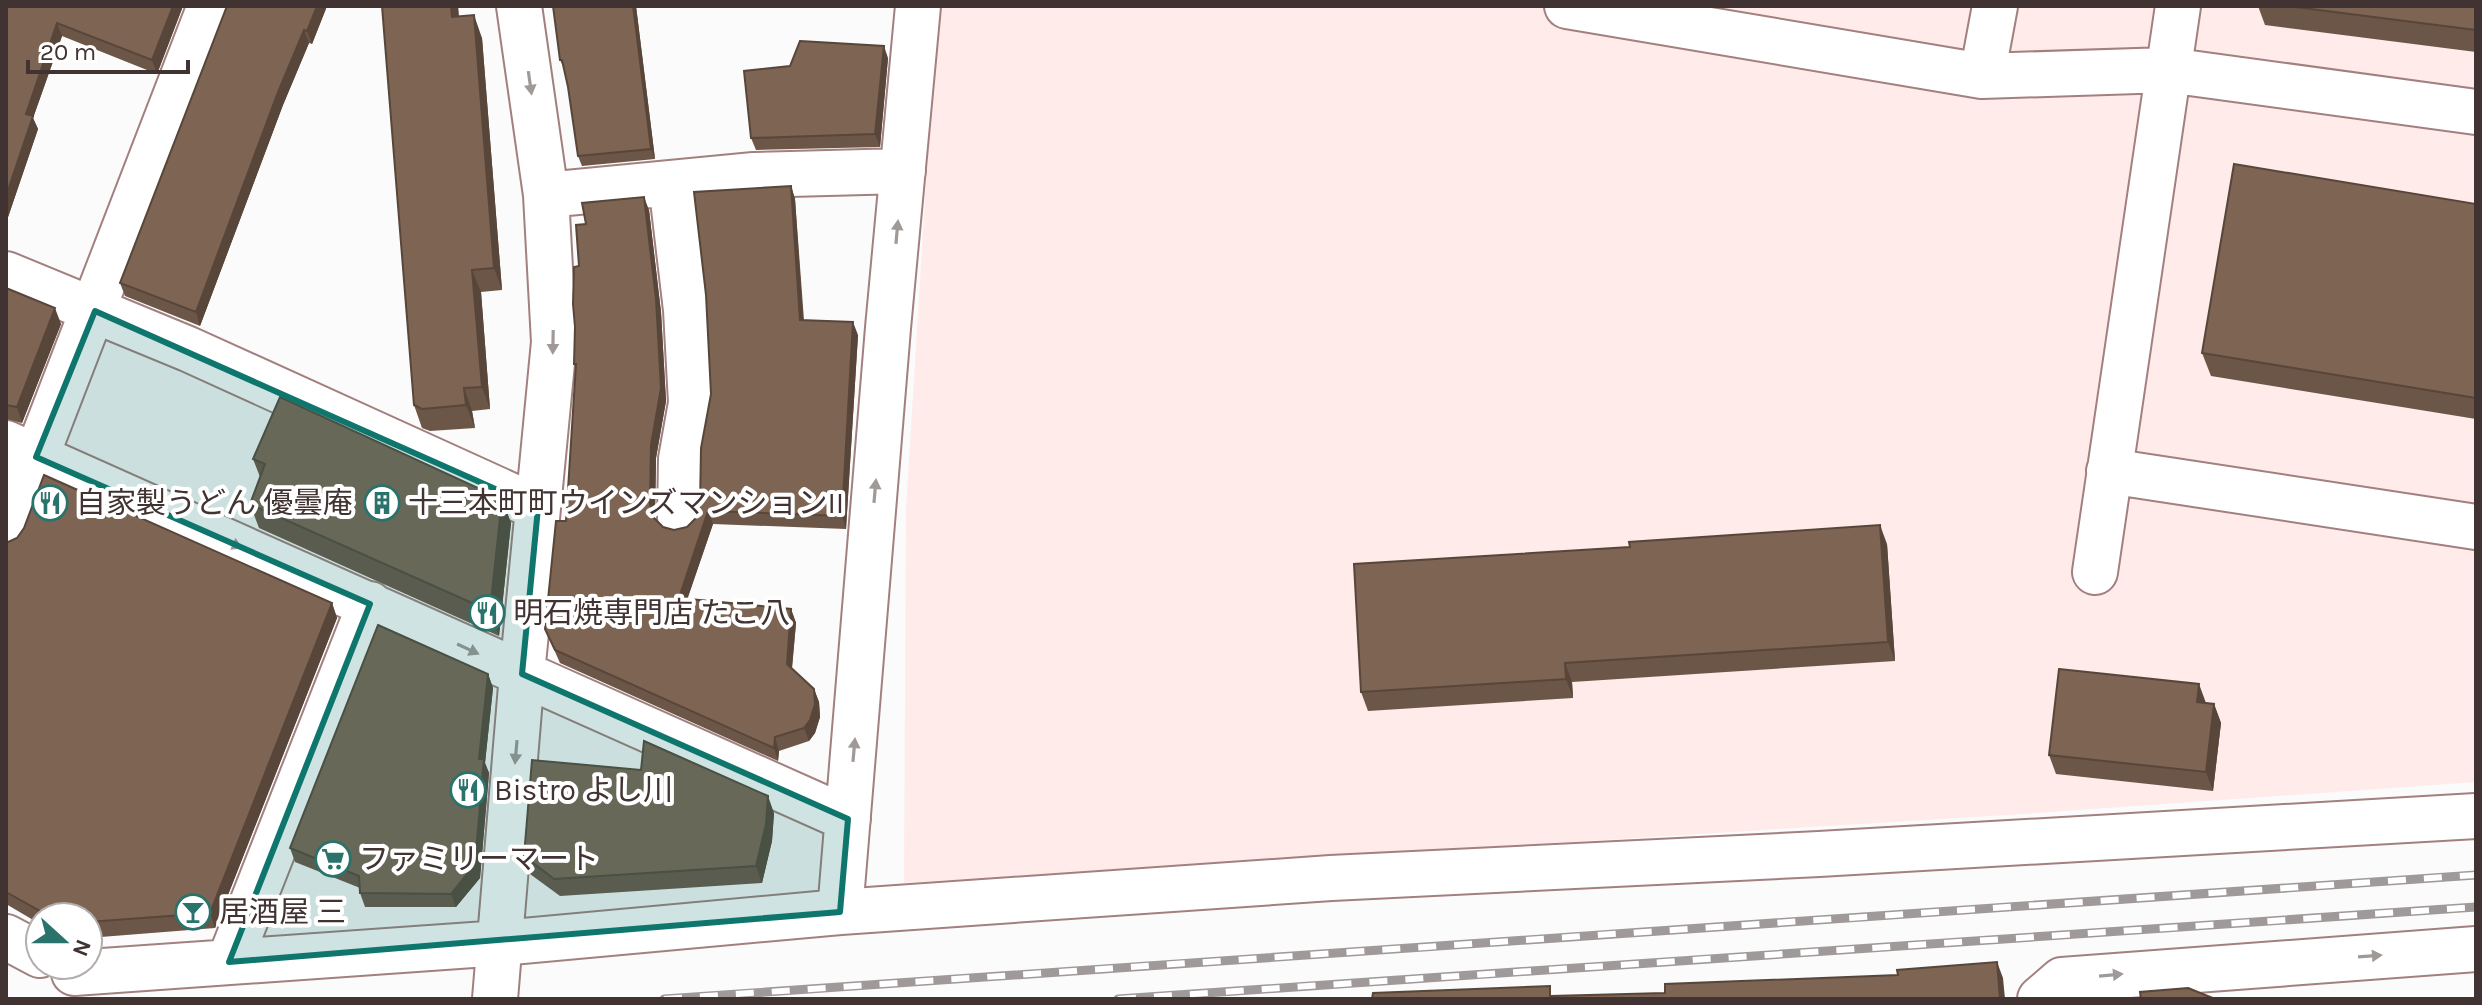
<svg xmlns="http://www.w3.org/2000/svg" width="2482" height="1005" font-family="Karla,'Noto Sans JP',sans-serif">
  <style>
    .built { fill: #feebea }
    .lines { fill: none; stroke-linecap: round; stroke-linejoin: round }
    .minor-casing { stroke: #a2807f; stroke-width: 48 }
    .minor { stroke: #fff; stroke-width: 44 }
    .rail-casing { stroke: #a09999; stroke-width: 9 }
    .rail { stroke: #fff; stroke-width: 6; stroke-dasharray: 18; stroke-linecap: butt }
    .wall { fill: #6c5647 }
    .shaded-wall { fill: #58463a }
    .building { fill: #7e6453; stroke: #58463a; stroke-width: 2 }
    .oneway { fill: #a09998 }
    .marked { fill: #0f766e; fill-opacity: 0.2; stroke: #0f766e; stroke-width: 6; stroke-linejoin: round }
    .labels { text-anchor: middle; stroke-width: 8; stroke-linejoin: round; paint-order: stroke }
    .poi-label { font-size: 30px; fill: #413332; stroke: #fff; text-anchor: start }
  </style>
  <rect width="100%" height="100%" fill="#fbfbfb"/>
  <path class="built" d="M937 6H2476V782L2023 814 904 883 906 509Z"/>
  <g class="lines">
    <defs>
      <path id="minor" d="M1567 6 1982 76 2168 70 2476 112
        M1982 76 1995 6
        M671 183 686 310 691 403 681 459 680 518
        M546 195 754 175 903 171
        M6 274 188 349 538 508
        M6 443 848 819
        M2109 471 2476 527
        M6 535 210 6
        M2095 572 2178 6
        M840 912 888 328 918 6
        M6 937 40 955
        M229 962 370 604
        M74 973 501 943 840 912 1331 878 1819 854 2476 816
        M495 999 522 674 554 342 546 195 519 6
        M2040 999 2062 980 2476 949"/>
    </defs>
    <use href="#minor" class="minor-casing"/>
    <use href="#minor" class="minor"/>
    <defs>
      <path id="rail" d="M664 999 2476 875
        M1118 999 2476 907"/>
    </defs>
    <use href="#rail" class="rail-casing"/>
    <use href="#rail" class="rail"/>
  </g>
  <path class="wall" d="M6 6H183L157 74 62 36 33 118 38 129 6 223Z
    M227 6H327L312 44 309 43 283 105 200 326 125 296 120 283Z
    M458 6 459 17 482 38 502 290 481 292 490 409 472 411 475 428 430 431 422 428 414 405Z
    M636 6 655 159 582 166 578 156 568 87 565 70 560 60Z
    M2258 6H2476V52L2265 25Z
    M888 58 880 147 756 150 751 138Z
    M791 186 795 199 804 320 858 335 846 529 713 524 687 599 791 609 796 623 792 669 814 689 819 702 820 717 815 733 809 741 779 751 778 761 560 663 545 629 566 521 576 370 574 364 579 266 586 224 649 210 661 312 666 401 656 458 655 518 663 527 674 530 687 527 697 517Z
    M2476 204V419L2211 376 2202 353Z
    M6 288 61 324 22 423 6 419Z
    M253 459 502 499 511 523 499 636 259 528 250 504 260 477Z
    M6 543 332 603 337 618 215 928 88 938V917H40V924L6 904Z
    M1887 544 1895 661 1572 682 1573 698 1368 711 1361 692Z
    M488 674 493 688 485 763 489 773 480 878 456 907H365L360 893V888L295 862 290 848Z
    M2206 703 2214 704 2221 723 2213 791 2056 774 2049 755Z
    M774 813 772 841 762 883 560 896 530 874 524 856Z"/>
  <path class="shaded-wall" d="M173 6H183L157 74 152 60Z
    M317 6H327L312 44 307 31Z
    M451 6H458L460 40 452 17Z
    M633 6H636L655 159 651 149Z
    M474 15 482 38 502 290 494 268Z
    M57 23 62 36 33 118 38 129 6 223V196L26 114Z
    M304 30 309 43 283 105 200 326 196 312 278 92Z
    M884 46 888 58 880 147 875 134Z
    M791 186 795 199 804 333 800 320Z
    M644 197 649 210 661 312 666 401 656 458 655 518 659 531 650 504 651 445Z
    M472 270 481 292 490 409 482 387Z
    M55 308 61 324 22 423 17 407Z
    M853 322 858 335 846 529 842 516Z
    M464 388 472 411 475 428 466 405Z
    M502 499 511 523 499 636 490 611Z
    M708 511 713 524 683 612 679 598Z
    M1880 525 1887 544 1895 661 1888 642Z
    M332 603 337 618 215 928 210 913Z
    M791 609 796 623 791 677 787 664Z
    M1565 663 1572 682 1573 698 1566 679Z
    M488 674 493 688 485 763 489 773 480 878 456 907 451 894 479 759Z
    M2199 684 2206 703 2197 702Z
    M814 689 819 702 820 717 815 733 809 741 804 728Z
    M2214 704 2221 723 2213 791 2206 772Z
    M775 737 779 751 778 761 774 748Z
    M768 796 774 813 772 841 762 883 756 866Z
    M1997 962 2003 978 2005 999H2000Z"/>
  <path class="building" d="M6 6H173L152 60 57 23 26 114 33 116 6 196Z
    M227 6H317L307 31 304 30 278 92 196 312 120 283Z
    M382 6H451L452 17 474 15 494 268 472 270 482 387 464 388 466 405 422 409 414 405Z
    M553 6H633L651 149 578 156 568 87 562 60H560Z
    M2287 6H2476V30Z
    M800 41 884 46 875 134 751 138 744 71 790 66Z
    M2234 164 2476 204V398L2202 353Z
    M791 186 800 320 853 322 842 516 708 511 679 598 791 609 787 664 814 689 815 704 810 720 804 728 775 737 774 748 555 650 545 629 556 521H566L576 364H574L575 327 573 304 574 267 579 266 576 225 586 224 582 203 644 197 656 299 661 388 651 445 650 504 654 518 663 527 674 530 687 527 697 517 700 505 701 448 711 394 706 295 694 192Z
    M6 288 55 308 17 407 6 405Z
    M280 397 502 499 490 611 250 504 265 464 253 459Z
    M44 475 332 603 210 913 88 922V917H51L6 892V543L17 538 24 528Z
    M1880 525 1888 642 1565 663 1566 679 1361 692 1354 564 1630 547 1629 542Z
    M378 625 488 674 479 759H484L475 864 451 894 360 893 359 876 290 848Z
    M2059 669 2199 684 2197 702 2214 704 2206 772 2049 755Z
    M644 741 768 796 766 824 756 866 554 879 524 856 532 760 641 770Z
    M1997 962 2000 999H1372L1373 993 1550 986V996L1665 993V984L1898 975 1897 970Z
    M2188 988 2215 999H2141L2140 992Z"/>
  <defs><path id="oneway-solid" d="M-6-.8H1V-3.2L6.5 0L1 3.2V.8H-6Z" transform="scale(2)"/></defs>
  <g class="oneway">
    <use href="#oneway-solid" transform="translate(530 83) rotate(82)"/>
    <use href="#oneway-solid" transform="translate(897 232) rotate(-85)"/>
    <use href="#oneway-solid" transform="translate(553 342) rotate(91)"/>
    <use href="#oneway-solid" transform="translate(875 491) rotate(-85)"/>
    <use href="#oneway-solid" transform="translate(231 543) rotate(24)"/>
    <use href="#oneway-solid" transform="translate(468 649) rotate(25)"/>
    <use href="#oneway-solid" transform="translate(854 750) rotate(-85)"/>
    <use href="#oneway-solid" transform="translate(516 752) rotate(95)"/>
    <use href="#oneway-solid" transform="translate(2370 956) rotate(-4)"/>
    <use href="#oneway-solid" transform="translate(2111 975) rotate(-5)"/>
  </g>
  <path class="marked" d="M95 311 538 508 522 674 848 819 840 912 229 962 370 604 36 457Z"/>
  <defs>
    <symbol id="restaurant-ring" viewBox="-11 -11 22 22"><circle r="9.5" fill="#fff" stroke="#2a726c" stroke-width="1.5"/><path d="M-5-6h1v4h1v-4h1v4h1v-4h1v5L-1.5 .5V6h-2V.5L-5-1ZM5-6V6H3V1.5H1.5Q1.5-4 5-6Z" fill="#2a726c"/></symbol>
    <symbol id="building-ring" viewBox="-11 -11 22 22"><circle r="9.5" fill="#fff" stroke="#2a726c" stroke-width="1.5"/><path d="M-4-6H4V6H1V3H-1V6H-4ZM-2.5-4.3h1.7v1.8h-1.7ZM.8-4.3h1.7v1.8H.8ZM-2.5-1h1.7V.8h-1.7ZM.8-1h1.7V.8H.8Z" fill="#2a726c"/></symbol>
    <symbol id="supermarket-ring" viewBox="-11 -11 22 22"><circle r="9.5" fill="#fff" stroke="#2a726c" stroke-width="1.5"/><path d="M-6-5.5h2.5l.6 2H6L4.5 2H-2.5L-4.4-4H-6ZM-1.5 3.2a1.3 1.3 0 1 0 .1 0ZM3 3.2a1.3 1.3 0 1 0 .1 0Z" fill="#2a726c"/></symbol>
    <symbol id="bar-ring" viewBox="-11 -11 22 22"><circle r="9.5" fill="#fff" stroke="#2a726c" stroke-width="1.5"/><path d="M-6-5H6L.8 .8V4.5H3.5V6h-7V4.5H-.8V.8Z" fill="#2a726c"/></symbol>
  </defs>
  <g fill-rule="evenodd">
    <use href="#restaurant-ring" x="30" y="483" width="40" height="40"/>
    <use href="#building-ring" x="362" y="483" width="40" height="40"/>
    <use href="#restaurant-ring" x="467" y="593" width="40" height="40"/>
    <use href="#restaurant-ring" x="448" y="770" width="40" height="40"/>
    <use href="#supermarket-ring" x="313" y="839" width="40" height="40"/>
    <use href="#bar-ring" x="173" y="892" width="40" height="40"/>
  </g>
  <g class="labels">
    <g class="poi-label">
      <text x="76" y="513">自家製うどん 優曇庵</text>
      <text x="408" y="513">十三本町町ウインズマンションII</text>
      <text x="513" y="623">明石焼専門店 たこ八</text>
      <text x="494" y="800">Bistro よし川</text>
      <text x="359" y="869">ファミリーマート</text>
      <text x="219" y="922">居酒屋 三</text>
    </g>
  </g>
  <rect width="2482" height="1005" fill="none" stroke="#413332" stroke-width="16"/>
  <g transform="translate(64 941) rotate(111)"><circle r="38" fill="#ffffff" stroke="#b3adad" stroke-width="2"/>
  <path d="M0-6L14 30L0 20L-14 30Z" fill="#2a726c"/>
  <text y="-12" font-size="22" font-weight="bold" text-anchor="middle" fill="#413332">N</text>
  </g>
  <path d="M28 60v12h160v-12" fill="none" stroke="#413332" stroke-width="4"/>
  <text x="40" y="60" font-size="24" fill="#413332" stroke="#ffffff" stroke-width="6" paint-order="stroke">20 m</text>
</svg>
